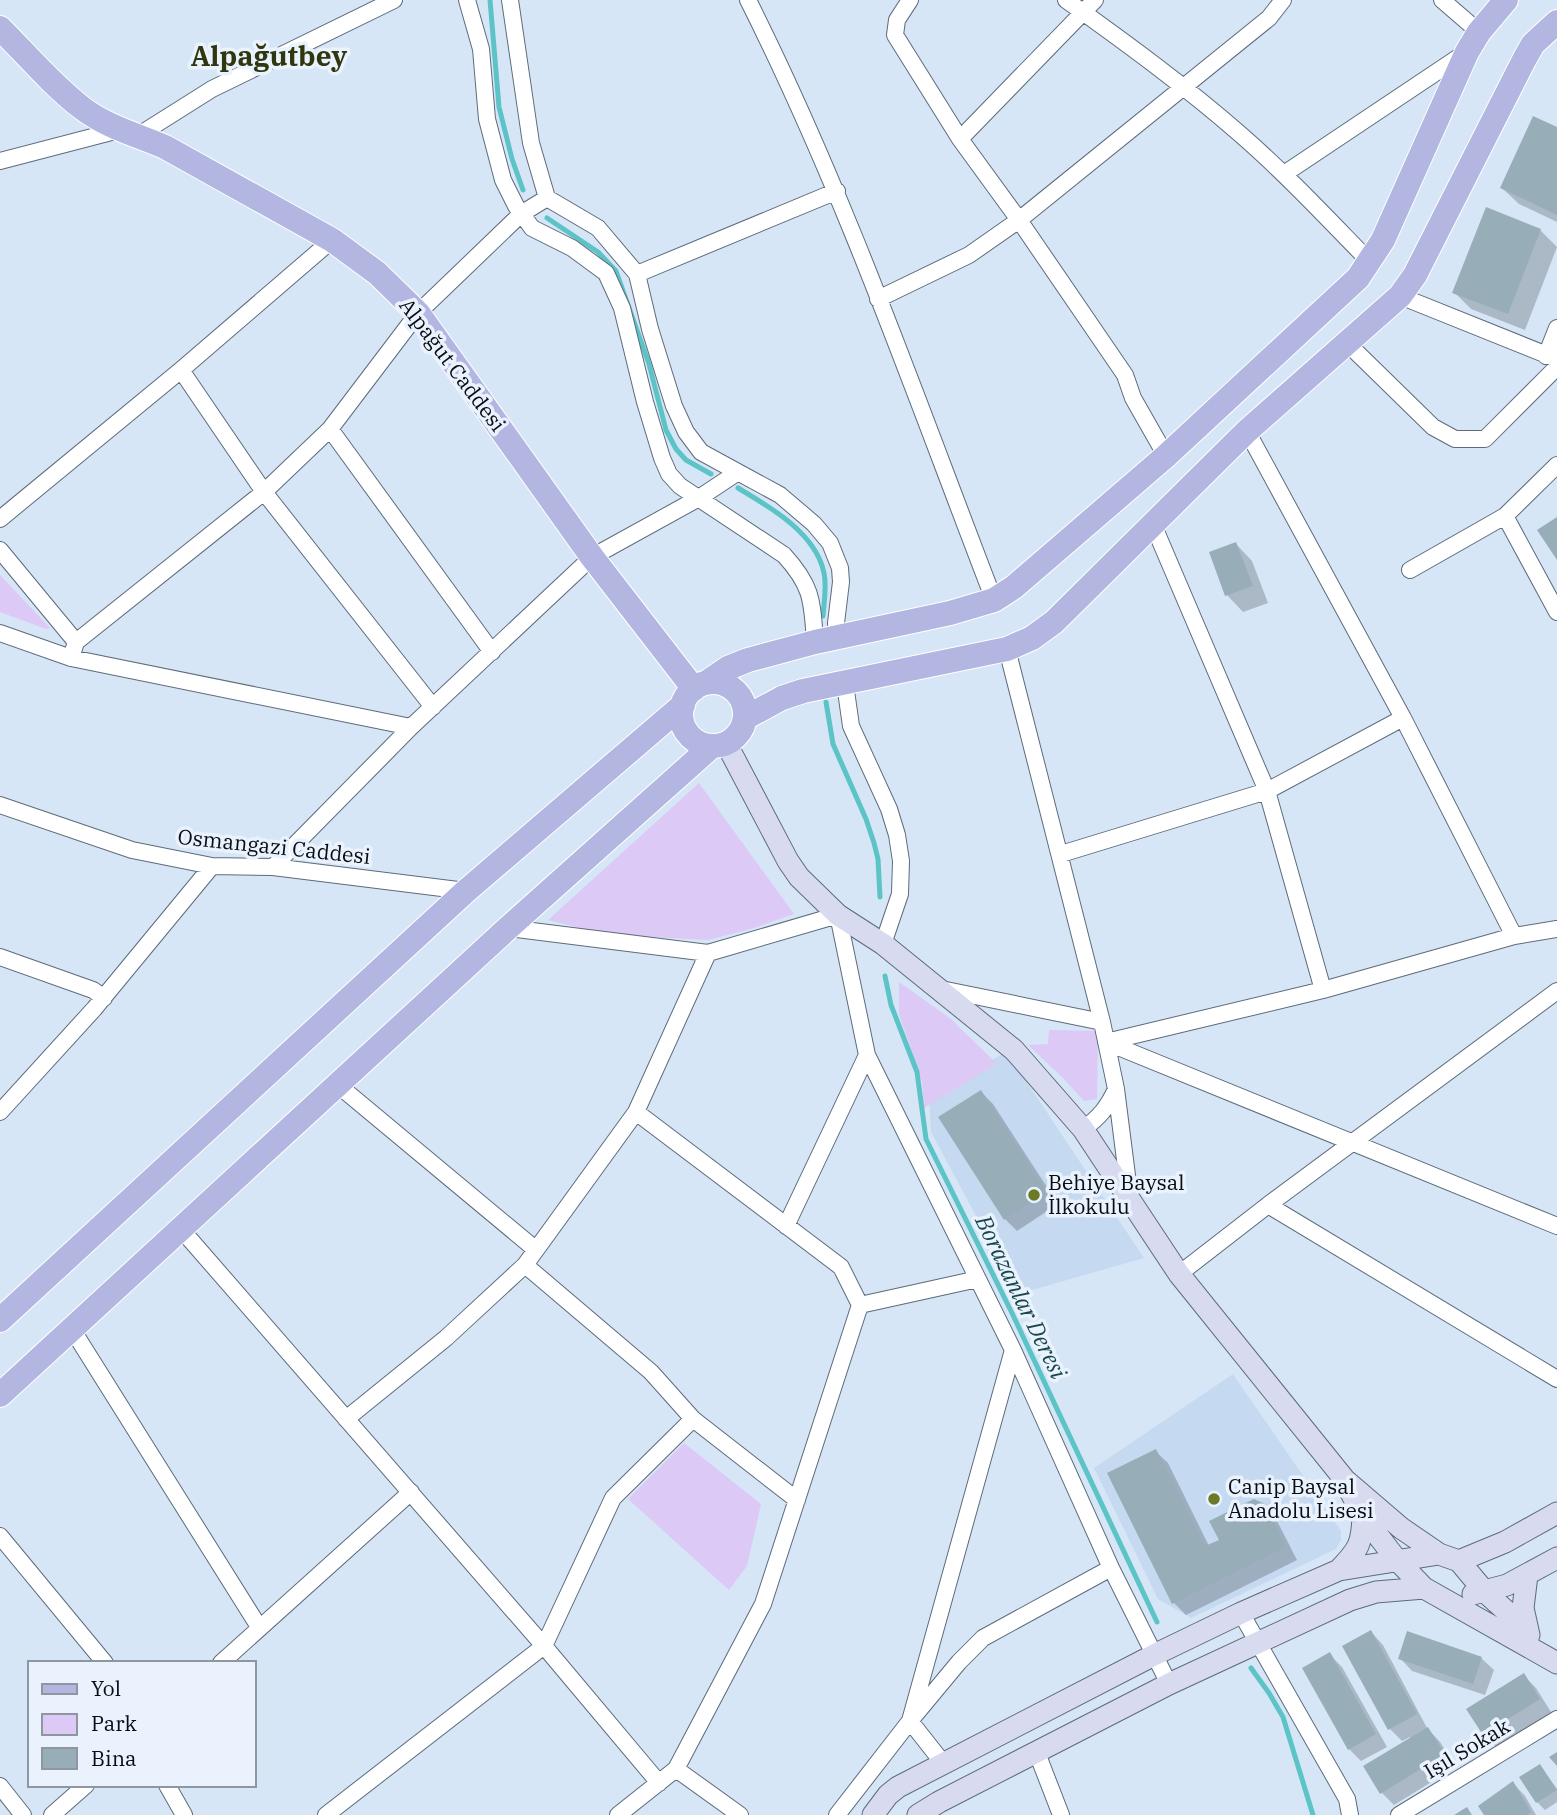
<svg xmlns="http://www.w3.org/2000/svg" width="1557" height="1815" font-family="'IBM Plex Serif',serif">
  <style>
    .built { fill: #c5daf0 }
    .green { fill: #dcc9f5 }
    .shadow { fill: #0003 }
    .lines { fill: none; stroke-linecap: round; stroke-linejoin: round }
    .stream { stroke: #5cc3c6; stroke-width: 5 }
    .building { fill: #97aeb8 }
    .street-casing { stroke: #5d6b7a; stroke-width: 18 }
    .secondary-casing { stroke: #5d6b7a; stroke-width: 23 }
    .primary-casing { stroke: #fff; stroke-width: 26 }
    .street { stroke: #fff; stroke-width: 16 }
    .secondary { stroke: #d8dbf0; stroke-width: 21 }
    .primary { stroke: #b2b6e0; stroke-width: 24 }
    .poi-dot { fill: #6c7a27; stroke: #e9f2fd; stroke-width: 2.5 }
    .labels { text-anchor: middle; stroke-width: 7; stroke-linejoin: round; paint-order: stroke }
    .street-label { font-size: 21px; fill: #080d12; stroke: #e9f2fd }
    .poi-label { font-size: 21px; fill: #080d12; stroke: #e9f2fd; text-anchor: start }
    .water-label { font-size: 23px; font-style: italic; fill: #184749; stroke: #e9f2fd }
    .district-label { font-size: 28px; font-weight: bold; fill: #303710; stroke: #e9f2fd }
  </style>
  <rect width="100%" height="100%" fill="#d6e6f7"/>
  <path class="built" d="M1002 1054 1016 1066 1144 1258 1018 1294 931 1132 929 1098Z
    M1233 1374 1341 1531V1540L1336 1549 1191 1618 1158 1599 1094 1468Z"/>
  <path class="green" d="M0 575 50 628 46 629 0 612Z
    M699 783 794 914 751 929 708 940 609 935 548 920Z
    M899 982 951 1019 997 1064 924 1108 922 1081 899 1014Z
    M1049 1030 1098 1031 1097 1099 1084 1101 1063 1078 1028 1045 1048 1044Z
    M684 1443 761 1504 747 1566 729 1590 628 1499Z"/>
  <path class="shadow" d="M1557 129V222L1519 204 1502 188Z
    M1487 209 1540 230 1557 247 1525 330 1471 309 1454 292Z
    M1236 544 1252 561 1268 603 1243 612 1227 595 1211 553Z
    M981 1092 993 1104 1058 1204 1017 1231 1005 1219Z
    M1155 1451 1168 1463 1209 1546 1221 1540 1263 1506 1276 1519 1297 1560 1186 1615 1174 1603Z
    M1371 1632 1383 1645 1427 1728 1440 1742 1456 1767 1394 1805 1381 1792 1411 1740 1410 1737 1402 1741 1390 1729Z
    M1330 1655 1342 1667 1387 1747 1361 1761 1349 1749Z
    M1400 1658H1481L1494 1670 1485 1695 1412 1671Z
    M1524 1676 1536 1688 1551 1712 1496 1747 1484 1734Z
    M1540 1766 1557 1789V1802L1545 1810 1537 1802Z
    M1513 1783 1525 1796 1536 1815H1486Z"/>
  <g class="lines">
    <path class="stream" d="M490 0 499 107 512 159 523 190
      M547 218 598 252 616 271 649 364 666 430 676 449 686 460 711 474
      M738 488C770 507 816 533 824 573 827 587 824 602 823 616
      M826 702 833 744 866 819 874 843 878 859 880 897
      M885 976 891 1005 917 1072 926 1139 1011 1311 1157 1622
      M1251 1668 1269 1693 1283 1717 1313 1815"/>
  </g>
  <path class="building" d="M1533 116 1557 127V215L1500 188Z
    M1486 207 1541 229 1508 314 1452 293Z
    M1557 517V560L1537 530Z
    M1236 542 1253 586 1225 596 1209 552Z
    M981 1090 1047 1192 1004 1220 938 1117Z
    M1156 1449 1205 1546 1219 1540 1209 1521 1254 1499 1265 1504 1286 1547 1172 1604 1107 1473Z
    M1371 1630 1417 1714 1388 1730 1342 1646Z
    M1407 1631 1482 1657 1473 1684 1398 1659Z
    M1330 1652 1376 1734 1348 1750 1302 1668Z
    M1524 1673 1540 1699 1483 1735 1466 1709Z
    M1428 1727 1445 1754 1380 1794 1363 1766Z
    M1557 1752V1766L1549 1757Z
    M1540 1764 1557 1790 1536 1803 1519 1777Z
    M1513 1781 1531 1812 1528 1815H1484L1478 1806Z
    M1467 1807 1472 1815H1454Z"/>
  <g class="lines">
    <defs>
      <path id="street" d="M467 0 481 49 487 119 503 180 516 206 532 228 572 248 606 273 622 308 645 402 662 458 669 474 680 486 784 555C813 587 812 601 815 642
        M510 0 531 143 547 198 598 228 637 274 650 329 674 406 686 432 701 452 780 495 814 524 830 543 840 568 841 582 836 623 837 638
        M748 0C845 193 916 398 994 600
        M910 0 897 20 895 35 960 139
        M1066 0C1126 43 1185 86 1240 134 1286 174 1328 219 1370 262
        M1095 0 960 139 1019 220 1125 375 1133 398 1166 456
        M1442 0 1479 32
        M139 135 212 89 394 0
        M0 161 119 130
        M1284 174 1465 53
        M637 274 837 191
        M1400 296 1557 359
        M878 299 969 255 1019 220 1269 18 1283 0
        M1346 342 1433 427 1455 439H1485L1557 367
        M1546 356 1557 328
        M181 370 264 492 433 707
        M330 429 492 652
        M1247 431 1403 718 1514 936
        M1505 516 1557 612
        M0 519 181 370 332 240
        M1152 522 1267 791 1323 990
        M0 550 76 642
        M1410 570 1505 516 1557 465
        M0 633 71 658 411 727
        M1007 649 1102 1022 1116 1089 1130 1199
        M71 658 76 642 264 492 330 429 418 313 521 214 547 198
        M845 684 851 726 889 809 897 835 901 861 900 894 883 944
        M0 805 132 850 212 866 273 867 466 891
        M1061 854 1267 791 1403 718
        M273 867 411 727 592 557 699 498 738 472
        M508 928 708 953 838 915 867 1055 1013 1350 1111 1568 1169 1684
        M0 957 93 990 104 998
        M941 989 1102 1022
        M1557 991 1268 1205 1557 1379
        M1106 1042 1557 1226
        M1106 1042 1323 990 1514 936 1557 929
        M338 1085 535 1249
        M0 1112 94 1009 212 866
        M1083 1129C1099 1118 1108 1107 1116 1089
        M786 1226 867 1055
        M181 1229 544 1646 659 1783
        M525 1265 651 1372 693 1419 797 1500
        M1179 1274 1268 1205
        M860 1305 978 1279
        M72 1329 259 1627
        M346 1419 446 1338 525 1265 636 1112 708 953
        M0 1536 105 1663
        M1241 1613 1347 1799 1350 1815
        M221 1663 411 1492
        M1037 1753 1061 1815
        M943 1763 910 1721 959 1662 983 1638 1111 1568
        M676 1769 740 1815
        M167 1785 184 1815
        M0 1786 23 1815
        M52 1815 86 1785
        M326 1815 544 1646 613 1498 693 1419
        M618 1815 676 1769 763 1604 860 1305 841 1267 636 1112
        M837 1815 910 1721 1013 1350
        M1399 1815 1557 1719"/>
      <path id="secondary" d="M726 743 788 861 799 877 838 915 883 944 1014 1050 1083 1129 1179 1274 1345 1480 1401 1528 1439 1554 1459 1561 1485 1592 1526 1629
        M1350 1491 1363 1516 1396 1559 1424 1588 1557 1663
        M1459 1561 1505 1542 1557 1513
        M1339 1570C1358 1550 1362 1545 1363 1516
        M1527 1575 1523 1608 1529 1635
        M1473 1594 1507 1585 1557 1558
        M873 1815 888 1795 898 1787 1154 1655 1241 1613 1339 1570 1439 1554
        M918 1815 939 1802 1169 1684 1350 1600 1376 1592 1424 1588"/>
      <path id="primary" d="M0 28C26 54 52 85 82 108 107 127 137 135 165 147L332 240 377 273 418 313 592 557 694 689
        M681 714a32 32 0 1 1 64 0a32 32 0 1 1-64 0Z
        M706 683 728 668 748 660 815 642 950 613 994 600 1014 587 1166 456 1358 278 1383 240 1467 52 1479 32 1506 0
        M745 718 782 698 803 691 1007 649 1032 638 1054 622 1247 431 1400 296 1415 275 1524 60 1533 44 1557 22
        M0 1320 466 891 683 705
        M0 1395 508 928 712 746"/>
    </defs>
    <use href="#street" class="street-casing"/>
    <use href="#secondary" class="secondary-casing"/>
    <use href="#primary" class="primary-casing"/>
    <use href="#street" class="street"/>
    <use href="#secondary" class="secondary"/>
    <use href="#primary" class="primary"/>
  </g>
  <g class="poi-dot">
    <circle cx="1034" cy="1195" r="7"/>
    <circle cx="1214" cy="1499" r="7"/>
  </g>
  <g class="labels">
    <g class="street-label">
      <text transform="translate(452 365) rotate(53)" y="7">Alpağut Caddesi</text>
      <text transform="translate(274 847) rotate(6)" y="7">Osmangazi Caddesi</text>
      <text transform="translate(1467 1749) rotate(-31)" y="7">Işıl Sokak</text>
    </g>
    <g class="poi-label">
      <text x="1048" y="1190">Behiye Baysal<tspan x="1048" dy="24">İlkokulu</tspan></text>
      <text x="1228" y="1494">Canip Baysal<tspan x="1228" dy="24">Anadolu Lisesi</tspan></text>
    </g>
    <g class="water-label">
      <text transform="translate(1021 1297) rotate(64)" y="8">Borazanlar Deresi</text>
    </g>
    <g class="district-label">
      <text x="269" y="66">Alpağutbey</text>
    </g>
  </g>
  <rect x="28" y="1661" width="228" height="126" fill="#e9f2fd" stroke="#8f969f" stroke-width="2"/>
  <rect x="42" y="1684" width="35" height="10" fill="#b2b6e0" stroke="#8f969f" stroke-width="2"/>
  <text x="91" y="1696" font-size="21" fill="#080d12">Yol</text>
  <rect x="42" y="1714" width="35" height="21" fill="#dcc9f5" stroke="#8f969f" stroke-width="2"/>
  <text x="91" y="1731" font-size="21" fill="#080d12">Park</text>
  <rect x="42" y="1748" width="35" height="21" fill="#97aeb8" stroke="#8f969f" stroke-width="2"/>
  <text x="91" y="1766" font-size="21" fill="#080d12">Bina</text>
</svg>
